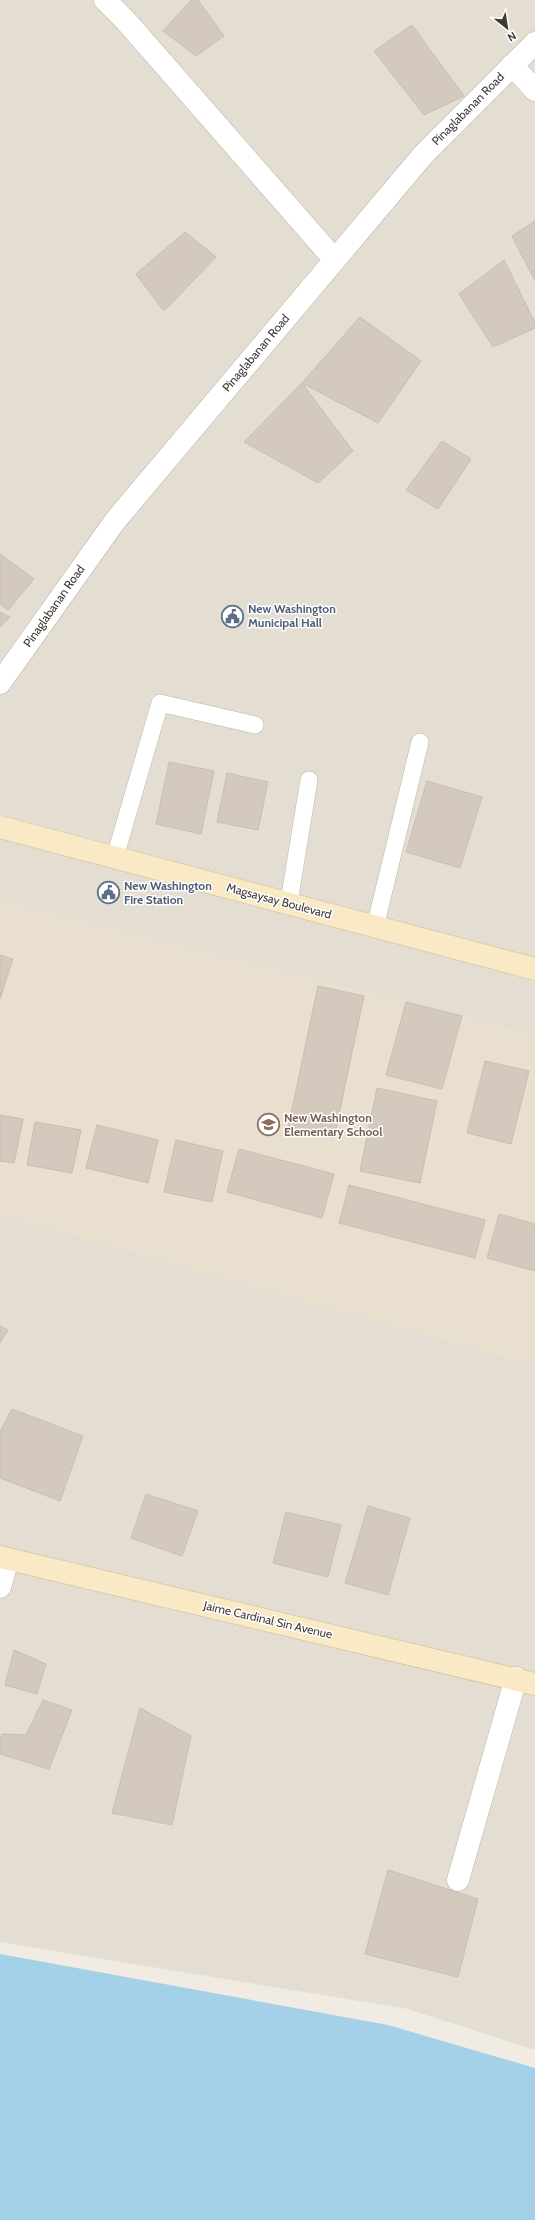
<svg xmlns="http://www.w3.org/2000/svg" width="535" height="2220" font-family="Cabin,sans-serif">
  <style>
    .residential { fill: #e3ddd2 }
    .education { fill: #e8dfce }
    .water { fill: #a4d0e8 }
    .building { fill: #d3c9bd; stroke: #cabeae }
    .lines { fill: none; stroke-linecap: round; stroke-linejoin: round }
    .service-casing { stroke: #bdb5aa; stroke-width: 18 }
    .minor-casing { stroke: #bdb5aa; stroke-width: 23 }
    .secondary-casing { stroke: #ccbb96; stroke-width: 23 }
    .service { stroke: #fff; stroke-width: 17 }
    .minor { stroke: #fff; stroke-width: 22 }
    .secondary { stroke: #f9e9c4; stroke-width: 22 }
    .labels { text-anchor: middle; stroke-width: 3; stroke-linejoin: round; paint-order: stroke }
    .street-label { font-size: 12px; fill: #413b34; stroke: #fff }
    .service-label { font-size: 12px; font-weight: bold; fill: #4e5e75; stroke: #fff; text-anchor: start }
    .education-label { font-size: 12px; font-weight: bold; fill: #785e54; stroke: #fff; text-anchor: start }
  </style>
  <rect width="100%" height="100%" fill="#f0ebe3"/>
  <path class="residential" d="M0 0H535V2050L408 2009 0 1942Z"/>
  <path class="education" d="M0 900 535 1034V1366L0 1215Z"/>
  <path class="water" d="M0 1954 388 2025 535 2068V2220H0Z"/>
  <path class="building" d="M191 0H198L224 36 196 56 163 31Z
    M412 25 464 96 424 115 374 51Z
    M535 221V281L512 236Z
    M185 232 216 257 164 311 136 274Z
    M504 260 535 323V328L493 347 459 294Z
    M360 317 421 361 378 423 302 383Z
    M302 383 353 451 318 483 244 442Z
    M442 441 471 459 438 509 406 490Z
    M0 554 34 579 8 610 0 604Z
    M0 612 10 617 0 627Z
    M169 762 214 771 201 834 156 824Z
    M227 773 268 782 258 830 217 822Z
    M427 781 482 797 460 868 406 852Z
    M0 955 13 959 0 999Z
    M318 986 364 996 334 1138 288 1128Z
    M406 1002 462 1016 442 1089 386 1075Z
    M485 1061 529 1071 511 1144 467 1133Z
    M377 1088 437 1101 420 1183 360 1171Z
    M0 1115 23 1119 14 1163 0 1161Z
    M35 1122 81 1130 72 1173 27 1165Z
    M97 1125 158 1140 148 1183 86 1168Z
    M176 1140 223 1151 212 1202 164 1192Z
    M239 1149 334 1174 322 1218 227 1192Z
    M349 1185 485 1220 475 1258 339 1223Z
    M499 1214 535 1224V1271L487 1258Z
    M0 1326 8 1330 0 1343Z
    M12 1409 83 1436 60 1501 0 1478V1432Z
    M146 1494 198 1511 182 1556 131 1538Z
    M368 1506 410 1518 388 1595 345 1583Z
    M286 1512 341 1525 328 1577 273 1563Z
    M14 1650 46 1664 37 1694 5 1685Z
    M43 1700 72 1710 49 1769 0 1754V1738L2 1734 26 1735Z
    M140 1708 191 1736 172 1825 112 1813Z
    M388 1870 478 1899 458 1977 365 1954Z"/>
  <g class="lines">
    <defs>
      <path id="service" d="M115 857 160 703 255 725
        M289 902 309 780
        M375 927 420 742"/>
      <path id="minor" d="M105 0 126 21 334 259
        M512 65 535 90
        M0 683 115 521 423 155 535 43
        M0 1587 8 1559
        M458 1880 516 1678"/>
      <path id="secondary" d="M0 827 535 969
        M0 1557 535 1684"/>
    </defs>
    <use href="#service" class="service-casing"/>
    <use href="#minor" class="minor-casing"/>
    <use href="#secondary" class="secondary-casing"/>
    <use href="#service" class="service"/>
    <use href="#minor" class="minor"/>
    <use href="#secondary" class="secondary"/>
  </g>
  <defs>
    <symbol id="civic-ring" viewBox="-11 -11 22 22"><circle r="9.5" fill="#fff" stroke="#5c6f8a" stroke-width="1.5"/><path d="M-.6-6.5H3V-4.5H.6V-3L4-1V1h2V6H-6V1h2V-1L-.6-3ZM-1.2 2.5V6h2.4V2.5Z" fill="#5c6f8a"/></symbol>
    <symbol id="school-ring" viewBox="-11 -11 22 22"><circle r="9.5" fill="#fff" stroke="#8d6e63" stroke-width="1.5"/><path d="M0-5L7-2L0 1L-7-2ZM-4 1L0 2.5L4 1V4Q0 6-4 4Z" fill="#8d6e63"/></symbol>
  </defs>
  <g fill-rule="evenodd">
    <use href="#civic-ring" x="220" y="604" width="25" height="25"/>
    <use href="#civic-ring" x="96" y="880" width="25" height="25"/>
    <use href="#school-ring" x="256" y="1112" width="25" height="25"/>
  </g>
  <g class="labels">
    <g class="street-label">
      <text transform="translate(468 109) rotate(-45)" y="4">Pinaglabanan Road</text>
      <text transform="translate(256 353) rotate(-50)" y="4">Pinaglabanan Road</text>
      <text transform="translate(54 606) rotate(-55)" y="4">Pinaglabanan Road</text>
      <text transform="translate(279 901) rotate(15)" y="4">Magsaysay Boulevard</text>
      <text transform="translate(268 1620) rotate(13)" y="4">Jaime Cardinal Sin Avenue</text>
    </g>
    <g class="service-label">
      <text x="248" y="613">New Washington<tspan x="248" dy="14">Municipal Hall</tspan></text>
      <text x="124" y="890">New Washington<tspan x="124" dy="14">Fire Station</tspan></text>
    </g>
    <g class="education-label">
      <text x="284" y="1122">New Washington<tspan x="284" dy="14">Elementary School</tspan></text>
    </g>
  </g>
  <g transform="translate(507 28) rotate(150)" stroke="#ffffff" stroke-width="3" paint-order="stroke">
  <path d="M0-3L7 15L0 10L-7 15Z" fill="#413b34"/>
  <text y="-6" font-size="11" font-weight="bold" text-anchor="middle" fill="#413b34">N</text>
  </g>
</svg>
